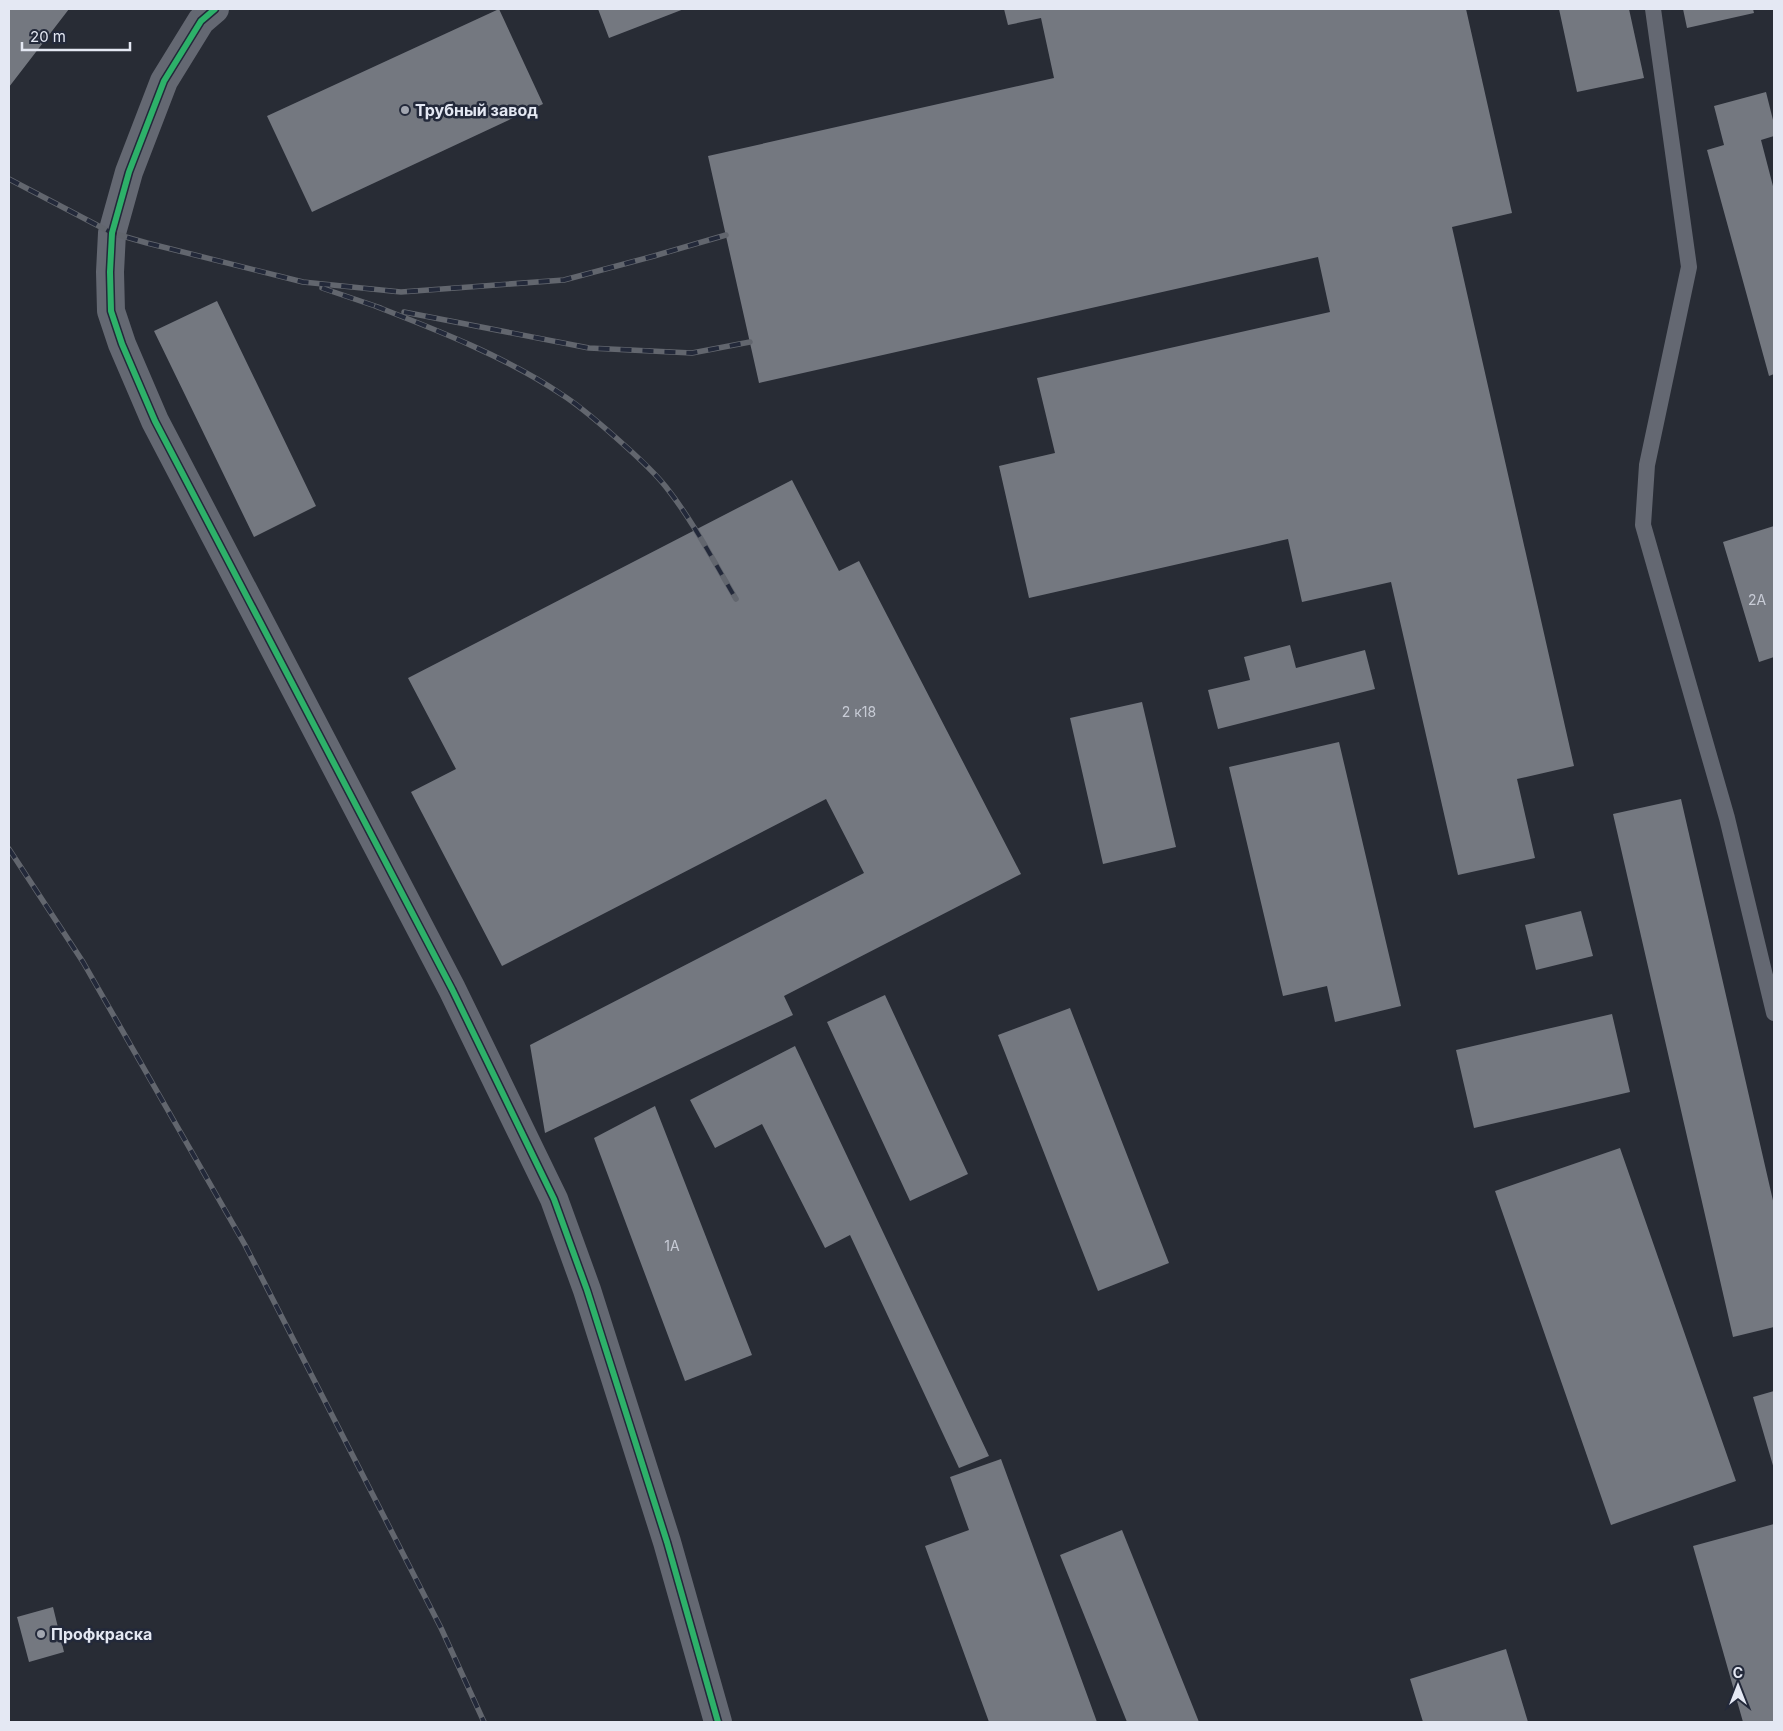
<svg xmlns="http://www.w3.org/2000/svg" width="1783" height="1731" font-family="Inter,sans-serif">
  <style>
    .building { fill: #747880 }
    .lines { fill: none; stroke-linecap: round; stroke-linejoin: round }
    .service { stroke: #646872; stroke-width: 16 }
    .minor { stroke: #646872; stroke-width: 28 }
    .rail-casing { stroke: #62666e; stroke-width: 5.5 }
    .rail { stroke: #23293a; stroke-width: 4; stroke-dasharray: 11; stroke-linecap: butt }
    .cycleway-casing { stroke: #23293a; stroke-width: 9 }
    .cycleway { stroke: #2db169; stroke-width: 6 }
    .poi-dot { fill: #a2a6b0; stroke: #23293a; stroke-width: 2 }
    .labels { text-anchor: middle; stroke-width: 5; stroke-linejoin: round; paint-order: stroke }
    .number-label { font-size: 14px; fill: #c8ccd6 }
    .poi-label { font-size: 16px; font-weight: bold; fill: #e4e8f3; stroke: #23293a; text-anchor: start }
  </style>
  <rect width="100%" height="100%" fill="#282c35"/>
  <path class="building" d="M9 9H69L9 87Z
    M499 9 543 104 312 212 267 116Z
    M598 9H684L609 38Z
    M1004 9H1466L1512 213 1452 227 1574 766 1517 779 1535 858 1458 875 1391 582 1302 602 1288 539 1029 598 999 466 1055 453 1037 378 1330 312 1318 257 759 383 708 156 1054 78 1041 18 1008 25Z
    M1559 9H1629L1644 78 1577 92Z
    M1683 9H1753L1754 13 1687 28Z
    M1766 92 1774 124V136L1761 140 1774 190V374L1769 376 1707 150 1724 145 1714 106Z
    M217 301 316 506 254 537 154 331Z
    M792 480 839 571 859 561 1021 874 784 996 793 1015 545 1133 530 1045 864 873 826 799 502 966 411 792 456 769 408 678Z
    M1774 526V657L1759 662 1723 542Z
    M1290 645 1296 668 1365 650 1375 689 1218 729 1208 690 1250 680 1244 657Z
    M1142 702 1176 847 1103 864 1070 718Z
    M1339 742 1401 1006 1335 1022 1327 986 1283 996 1229 767Z
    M1681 799 1774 1205V1327L1733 1337 1613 814Z
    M1581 911 1593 956 1536 970 1525 925Z
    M885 995 968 1174 910 1201 827 1022Z
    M1070 1008 1169 1263 1098 1291 998 1035Z
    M1612 1014 1630 1092 1474 1128 1456 1050Z
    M795 1046 989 1456 959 1468 850 1235 825 1248 762 1124 715 1148 690 1100Z
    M655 1106 752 1355 685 1381 594 1138Z
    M1620 1148 1736 1481 1611 1525 1495 1191Z
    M1774 1391V1469L1753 1397Z
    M1001 1459 1097 1722H989L925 1546 969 1530 950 1477Z
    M1774 1524V1722H1743L1693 1546Z
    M1122 1530 1199 1722H1127L1060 1555Z
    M53 1607 64 1652 29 1662 17 1617Z
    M1506 1649 1528 1722H1423L1410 1679Z"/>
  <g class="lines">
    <path class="service" d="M1653 9 1689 267 1647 465 1643 525 1727 818 1774 1013"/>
    <path class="minor" d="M215 9 201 21 164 81 129 172 112 233 110 272 111 311 122 344 155 421 452 989 554 1199 587 1290 667 1542 718 1722"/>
    <defs>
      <path id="rail" d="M9 179 112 233 147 243 303 282 401 292 564 280 654 256 726 235
        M322 288 381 308
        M375 306C437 330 506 357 561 394 580 406 597 421 614 436 632 452 651 468 666 487 693 521 714 562 736 599
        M404 312 589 348 692 353 750 342
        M9 849 83 962 245 1245 441 1628 484 1722"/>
    </defs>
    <use href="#rail" class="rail-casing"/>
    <use href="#rail" class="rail"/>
    <defs>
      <path id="cycleway" d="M215 9 201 21 164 81 129 172 112 233 110 272 111 311 122 344 155 421 452 989 554 1199 587 1290 667 1542 718 1722"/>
    </defs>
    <use href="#cycleway" class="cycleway-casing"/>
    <use href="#cycleway" class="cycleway"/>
  </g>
  <g class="poi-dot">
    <circle cx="405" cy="110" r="5"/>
    <circle cx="41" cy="1634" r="5"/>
  </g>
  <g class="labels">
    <g class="number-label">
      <text x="1757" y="605">2А</text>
      <text x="859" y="717">2 к18</text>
      <text x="672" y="1251">1А</text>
    </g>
    <g class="poi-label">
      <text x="415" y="116">Трубный завод</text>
      <text x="51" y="1640">Профкраска</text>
    </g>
  </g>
  <rect width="1783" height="1731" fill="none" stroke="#e4e8f3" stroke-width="20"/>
  <g transform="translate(1738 1686)" stroke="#23293a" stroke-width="4" paint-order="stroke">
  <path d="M0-4L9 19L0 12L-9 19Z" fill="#e4e8f3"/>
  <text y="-8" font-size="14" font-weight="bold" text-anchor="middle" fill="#e4e8f3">С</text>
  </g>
  <path d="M22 42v8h108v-8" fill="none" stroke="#e4e8f3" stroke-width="2.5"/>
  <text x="30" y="42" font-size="15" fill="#e4e8f3" stroke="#23293a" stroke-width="4" paint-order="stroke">20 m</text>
</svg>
